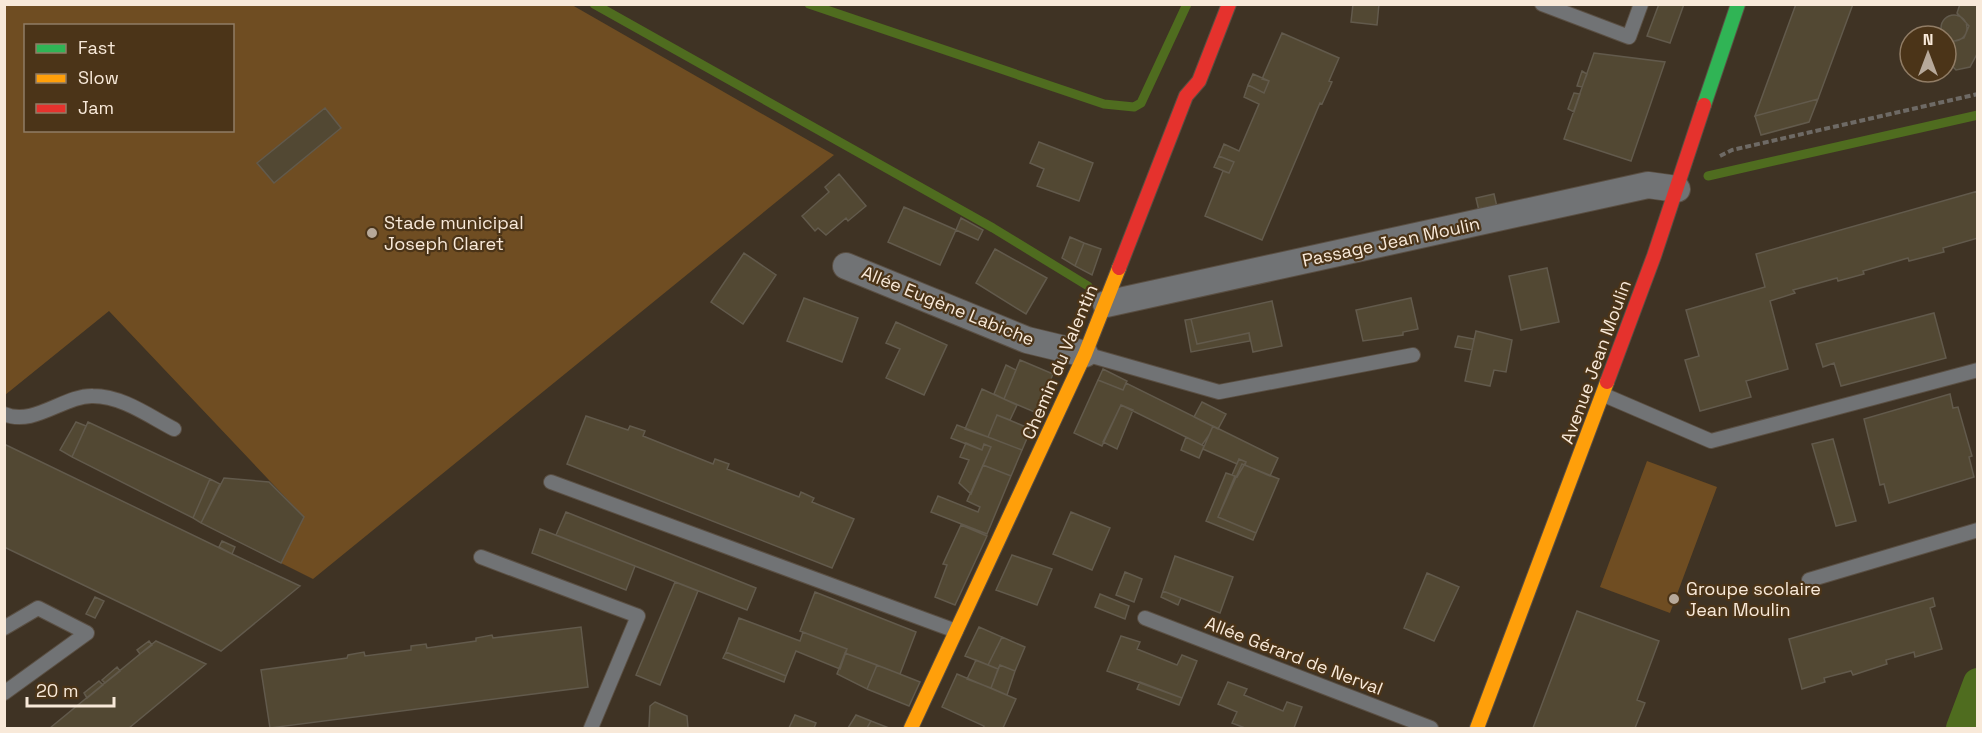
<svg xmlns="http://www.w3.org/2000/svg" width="1982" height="733" font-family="'Space Grotesk',sans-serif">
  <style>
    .green { fill: #6f4d22; fill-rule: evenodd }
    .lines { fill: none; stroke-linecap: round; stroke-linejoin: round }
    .stream { stroke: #4f6c1f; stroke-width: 9 }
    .canal { stroke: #4f6c1f; stroke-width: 30 }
    .building { fill: #524833; stroke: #625a4c; stroke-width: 1.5 }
    .lane-casing { stroke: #5a4f43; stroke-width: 16 }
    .street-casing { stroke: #5a4f43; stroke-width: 28 }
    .fast-casing { stroke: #5a4f43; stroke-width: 16 }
    .slow-casing { stroke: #5a4f43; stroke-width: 16 }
    .jam-casing { stroke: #5a4f43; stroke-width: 16 }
    .path { stroke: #6e6a65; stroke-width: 4; stroke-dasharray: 6 3; stroke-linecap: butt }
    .lane { stroke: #717375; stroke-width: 14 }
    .street { stroke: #717375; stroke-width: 26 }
    .fast { stroke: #30b455; stroke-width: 14 }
    .slow { stroke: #ff9f0a; stroke-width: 14 }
    .jam { stroke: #e5322d; stroke-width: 14 }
    .poi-dot { fill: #b7a99a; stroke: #4b3418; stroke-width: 2 }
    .labels { text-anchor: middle; stroke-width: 4.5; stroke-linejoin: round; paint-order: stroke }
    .poi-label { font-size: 18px; fill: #f8e9d9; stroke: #4b3418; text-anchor: start }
    .street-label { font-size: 18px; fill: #f8e9d9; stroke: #4b3418 }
  </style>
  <rect width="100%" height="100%" fill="#3f3324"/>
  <path class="green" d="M5 5H572L834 155 313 579 281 563 304 517 109 311 5 395ZM26 26H232V130H26Z
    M1647 461 1717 487 1670 613 1600 587Z"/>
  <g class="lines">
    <path class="stream" d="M594 4 993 228 1088 286
      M809 4 1104 104 1134 107 1141 103 1187 4
      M1708 176 1978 115"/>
    <path class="canal" d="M1961 728 1978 683"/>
  </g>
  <path class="building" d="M1353 4H1379L1377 25 1351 22Z
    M1659 4H1684L1670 43 1647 36Z
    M1796 4H1853L1818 99 1755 116Z
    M1960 4H1978V52L1970 67 1956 70 1946 60V54L1951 42 1964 38 1969 26 1957 13Z
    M1941 28a13 13 0 1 1 26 0a13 13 0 1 1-26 0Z
    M1282 33 1339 58 1329 81 1332 82 1322 104 1320 103 1262 240 1205 216 1223 171 1229 173 1234 162 1219 156 1224 144 1239 151 1259 104 1244 97 1248 85 1264 93 1269 81 1262 79Z
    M1594 53 1665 62 1631 161 1564 139Z
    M1582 71 1587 74 1582 87 1577 86Z
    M1253 74 1269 81 1264 93 1248 85Z
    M1574 93 1580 94 1574 112 1568 109Z
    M1818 99 1809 122 1761 135 1755 116Z
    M325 108 341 128 274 183 257 163Z
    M1039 142 1093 163 1079 201 1037 186 1044 169 1030 163Z
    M1219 156 1234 162 1229 173 1214 167Z
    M839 174 866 206 848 221 846 218 826 235 818 228 815 231 802 216 829 192 825 187Z
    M1978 191V238L1943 248 1944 252 1909 261 1908 258 1863 271 1864 274 1838 281 1837 278 1793 290 1795 293 1770 301 1788 369 1746 381 1751 397 1700 411 1685 360 1699 356 1686 310 1765 287 1756 254Z
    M1494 194 1497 207 1479 211 1476 198Z
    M904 207 956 230 940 265 888 242Z
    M961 218 983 230 978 240 956 230Z
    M1070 237 1084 243 1075 266 1062 258Z
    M1084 243 1101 249 1092 275 1075 266Z
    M995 249 1047 278 1026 314 976 283Z
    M744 253 776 275 743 324 711 302Z
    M1547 268 1559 322 1521 330 1509 276Z
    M804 298 858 318 842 362 787 341Z
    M1411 298 1418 329 1403 332V335L1363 341 1356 310Z
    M1272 301 1282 346 1253 352 1249 333 1197 344 1191 319Z
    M1934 313 1946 358 1841 386 1834 363 1823 367 1816 344Z
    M1191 319 1197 344 1249 333 1250 341 1191 352 1185 320Z
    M896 322 947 345 924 395 886 378 900 349 886 343Z
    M1476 331 1512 340 1506 372 1494 370 1490 386 1465 381Z
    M1458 336 1474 339 1472 350 1455 347Z
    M1020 360 1053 374 1037 413 1004 399Z
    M1006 365 1016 370 1004 399 994 394Z
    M1103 369 1127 381 1123 390 1098 380Z
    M1098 380 1123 390 1126 383 1213 426 1209 435 1202 445 1121 405 1102 446 1074 433Z
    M982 389 1017 405 1010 420 997 415 988 437 965 429Z
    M1950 394 1953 408 1958 407 1972 456 1969 457 1974 477 1889 503 1884 484 1880 485 1864 419Z
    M1202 402 1226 414 1218 429 1194 417Z
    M1121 405 1133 410 1117 449 1103 442Z
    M997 415 1031 429 1022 450 988 437Z
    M586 416 628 430 630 426 645 431 643 436 713 464 715 459 729 464 727 469 799 497 801 492 814 498 812 502 854 519 832 568 567 464Z
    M76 422 86 426 72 457 60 450Z
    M88 422 210 479 193 518 72 457Z
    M957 425 1022 450 1011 476 983 465 991 447 984 444 982 450 951 438Z
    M1213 426 1278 458 1270 476 1245 465 1246 462 1239 459 1237 464 1203 449Z
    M1186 437 1204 446 1199 458 1181 450Z
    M1833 439 1856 521 1836 526 1812 444Z
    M966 443 982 450 984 444 991 447 971 494 959 483 969 460 960 457Z
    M4 444 232 554 300 586 221 651 4 547Z
    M1239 459 1246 462 1237 477 1232 475Z
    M1242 464 1279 479 1256 533 1218 517Z
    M983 465 1011 476 987 534 931 512 938 496 978 512 980 507 967 501Z
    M1226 473 1235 476 1218 517 1256 533 1253 540 1206 521Z
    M224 478 269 482 304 517 281 563 201 523Z
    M210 479 220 484 201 523 193 518Z
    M566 512 756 588 747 610 556 535Z
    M1071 512 1110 528 1092 570 1053 554Z
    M961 525 987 536 955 605 935 597 947 565 943 564Z
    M540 529 635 566 626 590 532 553Z
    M222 541 235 547 232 554 219 547Z
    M1012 555 1052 569 1037 605 996 590Z
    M1175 556 1233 577 1220 613 1163 591Z
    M1125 572 1142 579 1134 602 1116 595Z
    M1427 573 1459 587 1434 641 1404 628Z
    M675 582 698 591 660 685 636 675Z
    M1163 591 1181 598 1178 605 1161 597Z
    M815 592 916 632 900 674 845 653 847 649 800 631Z
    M1100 594 1129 606 1125 619 1095 607Z
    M95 597 104 601 95 618 86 614Z
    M1933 598 1935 606 1930 608 1942 649 1915 657 1914 652 1886 660 1887 664 1853 675 1851 671 1824 678 1825 682 1802 689 1789 639Z
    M1577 611 1659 641 1637 700 1645 703 1635 728H1533Z
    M739 618 800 641 803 632 847 649 840 669 796 651 786 676 726 652Z
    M581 627 588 687 270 728 261 670 347 658 348 655 364 652 365 656 411 650V646L426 644 427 648 476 641V638L492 635 493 638Z
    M979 627 1002 637 988 665 965 656Z
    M1121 636 1140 642 1137 649 1177 665 1182 655 1197 661 1182 698 1107 671Z
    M1002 637 1025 647 1015 671 1000 665 998 669 988 665Z
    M149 641 152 645 140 654 137 650Z
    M156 641 206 664 129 728H50Z
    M726 652 786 676 784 682 723 658Z
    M845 653 877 665 867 689 837 674Z
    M976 660 998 669 991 688 967 679Z
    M877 665 920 682 909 706 867 689Z
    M1000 665 1015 671 1007 695 991 688Z
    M117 667 120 671 105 683 102 680Z
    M957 674 1016 699 1003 728H983L984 726 942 707Z
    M99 681 103 685 87 698 84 693Z
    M1140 682 1182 698 1179 705 1137 689Z
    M1228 682 1247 689 1244 695 1283 711 1287 702 1302 707 1294 728H1245L1232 723 1237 712 1218 704Z
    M655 702 687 716 688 728H649L650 706Z
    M795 715 816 723 814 728H789Z
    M856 715 871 721 867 728H848Z
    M871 721 889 728H867Z"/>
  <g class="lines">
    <defs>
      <path id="lane" d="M1542 4 1629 37 1641 4
        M1085 354 1219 392 1413 355
        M1604 395 1711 441 1978 370
        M4 414C34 427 64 395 93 396 122 396 149 416 174 429
        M551 482 956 631
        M481 557 638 616 591 728
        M1809 580 1978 530
        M1145 618 1431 728
        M4 628 38 608 87 633 4 693"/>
      <path id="street" d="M846 266 1027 340 1085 354
        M1106 304 1648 185 1677 189"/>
      <path id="fast" d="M1704 105 1738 4"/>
      <path id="slow" d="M911 728 1085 354 1119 268
        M1477 728 1607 382"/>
      <path id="jam" d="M1119 268 1186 96 1199 81 1229 4
        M1607 382 1654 256 1704 105"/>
    </defs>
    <use href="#lane" class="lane-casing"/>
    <use href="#street" class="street-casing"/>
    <use href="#fast" class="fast-casing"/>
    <use href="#slow" class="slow-casing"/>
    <use href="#jam" class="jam-casing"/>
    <path class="path" d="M1720 156 1732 150 1978 94"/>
    <use href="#lane" class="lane"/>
    <use href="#street" class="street"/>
    <use href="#fast" class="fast"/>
    <use href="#slow" class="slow"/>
    <use href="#jam" class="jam"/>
  </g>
  <g class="poi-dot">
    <circle cx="372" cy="233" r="6"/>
    <circle cx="1674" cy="599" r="6"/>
  </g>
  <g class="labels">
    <g class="poi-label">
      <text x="384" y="229">Stade municipal<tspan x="384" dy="21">Joseph Claret</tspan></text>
      <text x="1686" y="595">Groupe scolaire<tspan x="1686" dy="21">Jean Moulin</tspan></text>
    </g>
    <g class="street-label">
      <text transform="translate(1391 242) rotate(-12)" y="6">Passage Jean Moulin</text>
      <text transform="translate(948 306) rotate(22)" y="6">Allée Eugène Labiche</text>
      <text transform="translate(1060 362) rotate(-67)" y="6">Chemin du Valentin</text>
      <text transform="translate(1596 362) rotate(-70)" y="6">Avenue Jean Moulin</text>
      <text transform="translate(1294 656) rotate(21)" y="6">Allée Gérard de Nerval</text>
    </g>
  </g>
  <rect width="1982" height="733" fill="none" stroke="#f8e9d9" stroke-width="12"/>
  <rect x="24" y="24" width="210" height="108" fill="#4b3418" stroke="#907c65" stroke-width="1.5"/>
  <rect x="36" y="44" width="30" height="9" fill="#30b455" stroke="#907c65" stroke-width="1.5"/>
  <text x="78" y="54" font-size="18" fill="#f8e9d9">Fast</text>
  <rect x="36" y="74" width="30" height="9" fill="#ff9f0a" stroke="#907c65" stroke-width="1.5"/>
  <text x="78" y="84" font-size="18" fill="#f8e9d9">Slow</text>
  <rect x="36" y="104" width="30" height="9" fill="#e5322d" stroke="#907c65" stroke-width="1.5"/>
  <text x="78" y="114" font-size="18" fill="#f8e9d9">Jam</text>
  <g transform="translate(1928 54)"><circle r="28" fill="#4b3418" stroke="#907c65" stroke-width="1.5"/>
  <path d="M0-4.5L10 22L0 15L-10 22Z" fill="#b7a99a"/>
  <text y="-9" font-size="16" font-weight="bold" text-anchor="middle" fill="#f8e9d9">N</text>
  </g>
  <path d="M27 697v9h87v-9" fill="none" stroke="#f8e9d9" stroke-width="3"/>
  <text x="36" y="697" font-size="18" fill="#f8e9d9" stroke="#4b3418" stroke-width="4.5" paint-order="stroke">20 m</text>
</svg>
